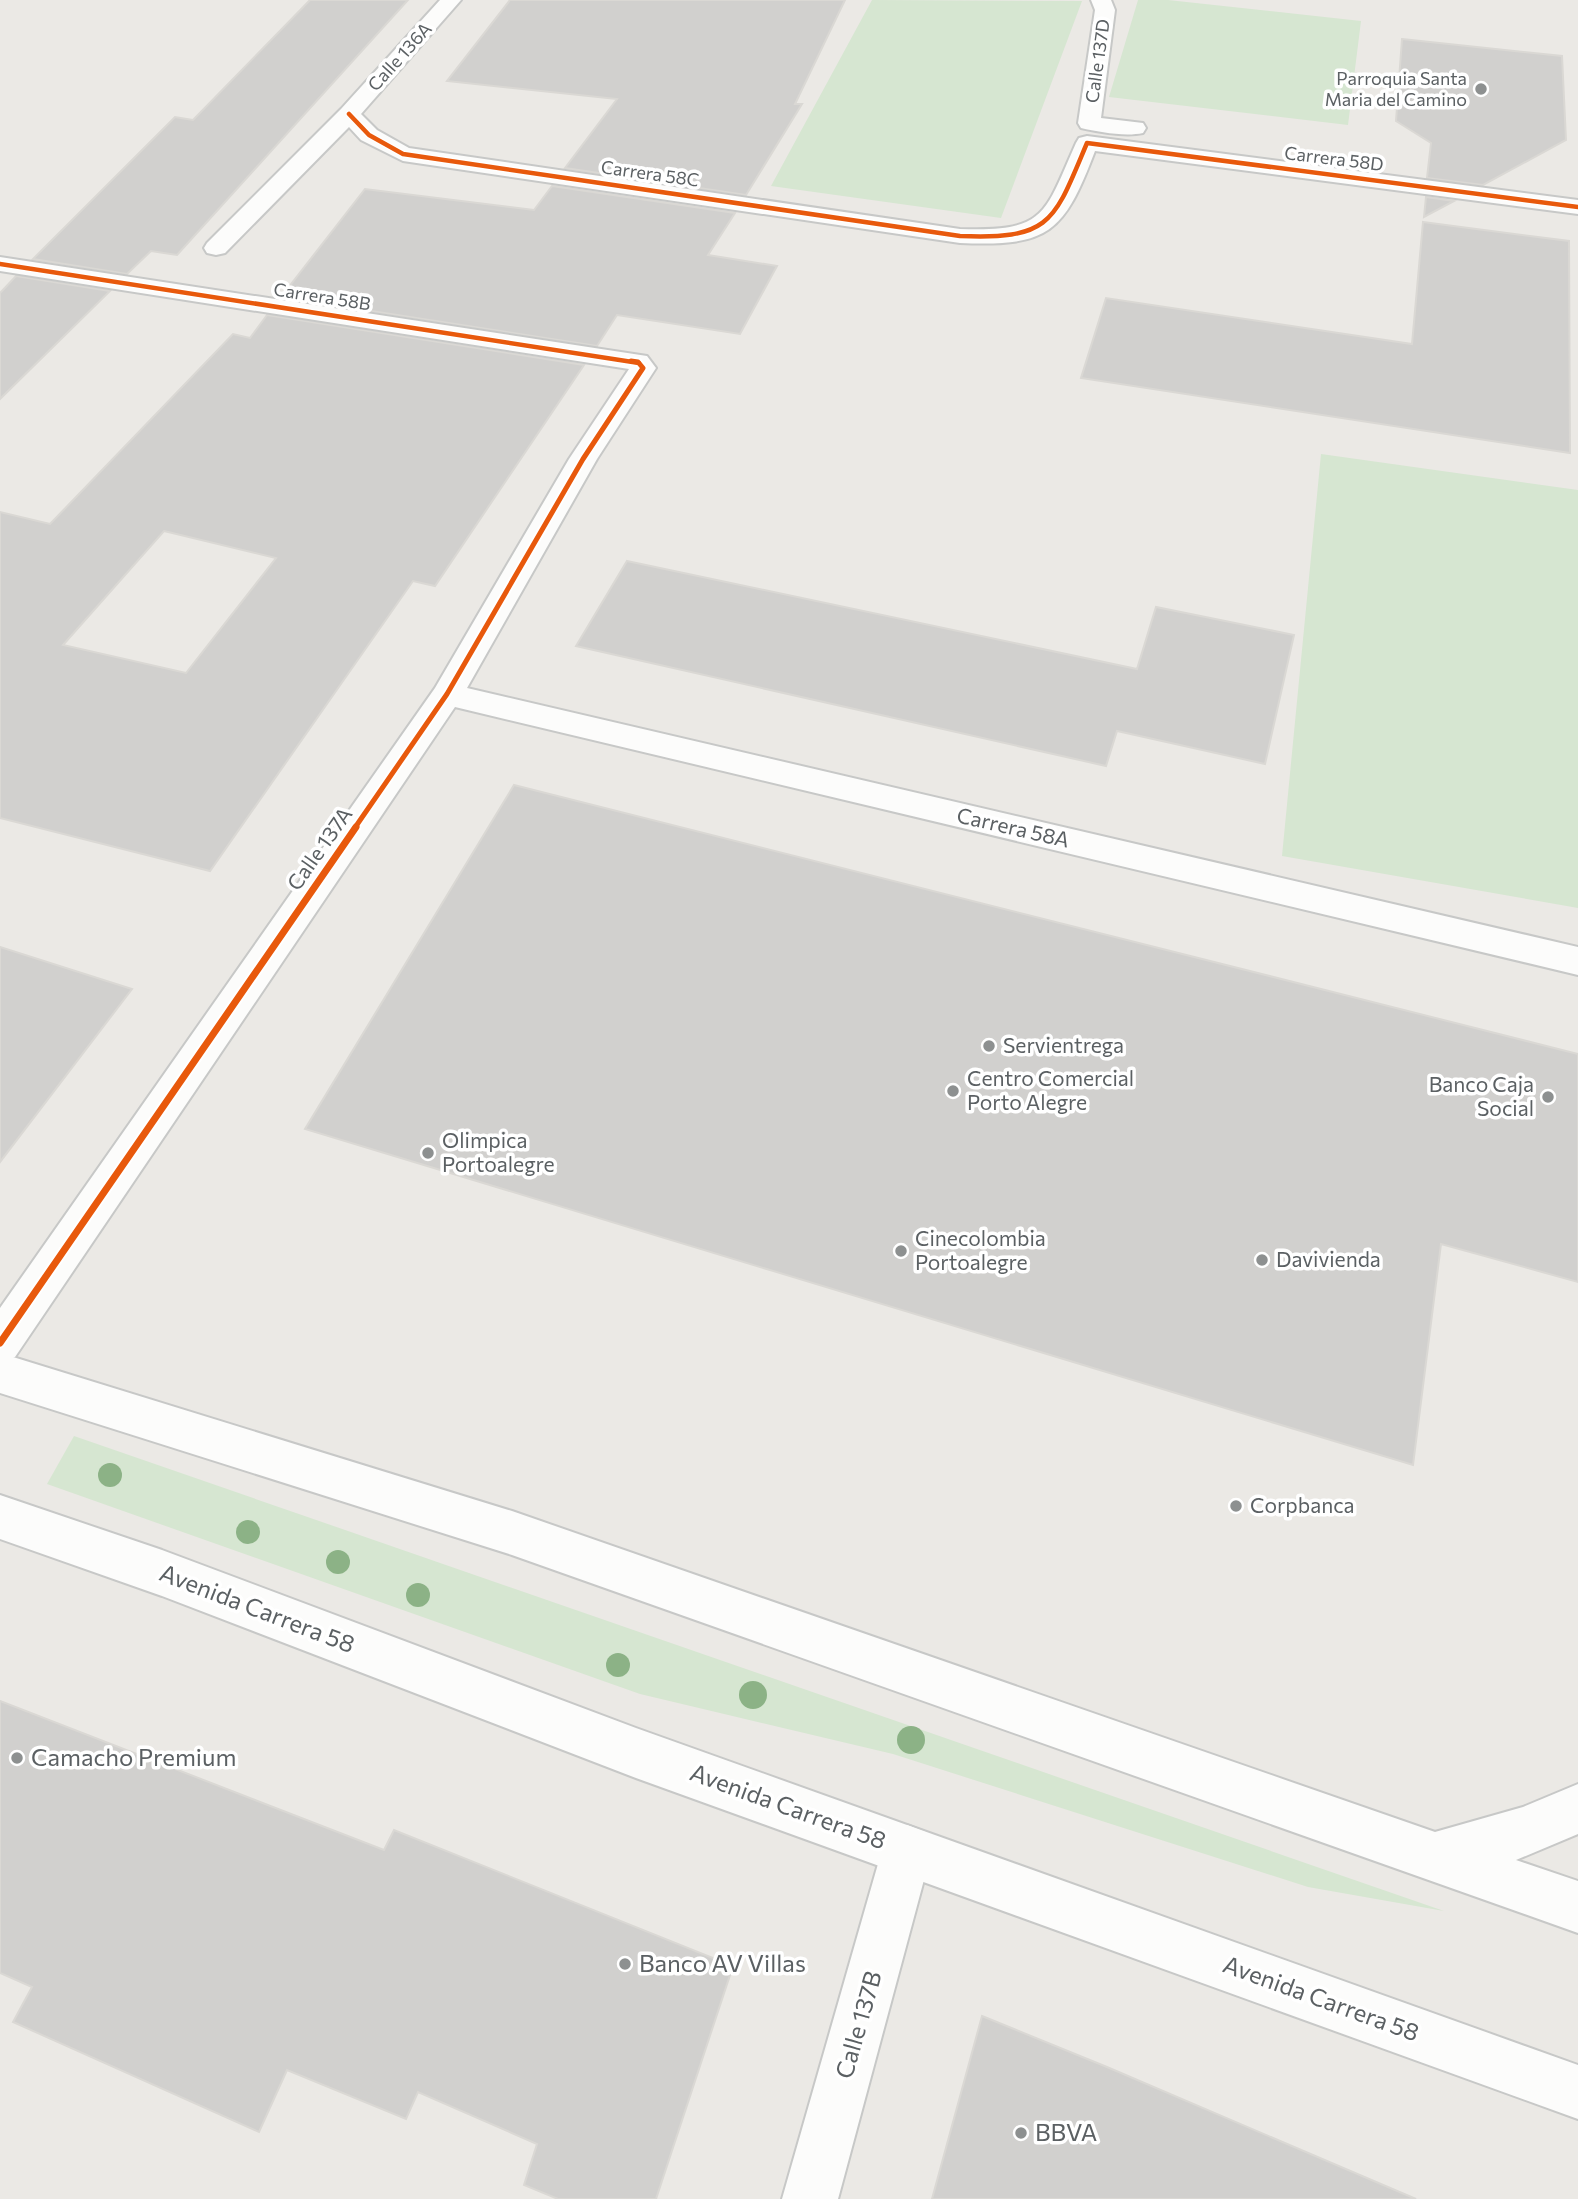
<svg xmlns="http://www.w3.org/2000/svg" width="1578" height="2199" font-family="Commissioner,sans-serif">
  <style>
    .green { fill: #d6e6d1 }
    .building { fill: #d1d0ce; stroke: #dad8d4; stroke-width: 2; fill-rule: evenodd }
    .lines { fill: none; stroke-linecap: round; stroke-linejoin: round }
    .street-casing { stroke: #c7c8c7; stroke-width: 4 }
    .secondary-casing { stroke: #c7c8c7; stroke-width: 4 }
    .street { fill: #fcfcfb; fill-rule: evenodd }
    .secondary { fill: #fcfcfb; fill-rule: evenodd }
    .cycleway-far2-casing { stroke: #fff; stroke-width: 7 }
    .cycleway-far1-casing { stroke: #fff; stroke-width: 9 }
    .cycleway-casing { stroke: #fff; stroke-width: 11 }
    .cycleway-far2 { stroke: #e8590c; stroke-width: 4.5 }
    .cycleway-far1 { stroke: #e8590c; stroke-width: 5 }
    .cycleway { stroke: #e8590c; stroke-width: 7 }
    .tree { fill: #8cb286 }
    .poi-dot { fill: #8d9090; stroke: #fff; stroke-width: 2.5 }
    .labels { text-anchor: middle; stroke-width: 7; stroke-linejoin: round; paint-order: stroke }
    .far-street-label { font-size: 18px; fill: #5b6063; stroke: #fff }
    .far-poi-label { font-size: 18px; fill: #5b6063; stroke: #fff; text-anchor: end }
    .street-label { font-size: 21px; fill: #5b6063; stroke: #fff }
    .poi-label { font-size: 21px; fill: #5b6063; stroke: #fff; text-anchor: start }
    .near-street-label { font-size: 24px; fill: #5b6063; stroke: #fff }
    .near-poi-label { font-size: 24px; fill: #5b6063; stroke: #fff; text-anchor: start }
  </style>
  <rect width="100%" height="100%" fill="#ebe9e5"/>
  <path class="green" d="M872 0 1082 1 1001 218 771 186Z
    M1138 0H1168L1361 21 1348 125 1109 97Z
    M1321 454 1578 490V908L1282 856Z
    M74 1436 1444 1911 1308 1887 893 1754 640 1694 47 1484Z"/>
  <path class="building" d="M310 0H408L177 255 151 251 127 274 33 259 175 117 193 120Z
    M510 0H845L795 104H802L746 195 565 168 617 99 447 81Z
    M1402 39 1562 56 1566 140 1483 185 1427 178 1431 143 1396 121Z
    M552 186 735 213 708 255 777 266 740 334 617 315 597 346 281 297 365 189 534 210Z
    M1426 197 1454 201 1424 217Z
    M1423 222 1569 241 1570 453 1081 378 1106 298 1412 344Z
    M16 276 110 291 0 399V293Z
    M267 315 584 365 435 586 413 581 210 871 0 818V512L50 524 233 334 250 338ZM164 531 276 558 186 673 63 645Z
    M627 561 1137 669 1156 607 1294 635 1265 764 1117 731 1106 766 576 646Z
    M514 785 1578 1054V1282L1441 1244 1413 1465 305 1129Z
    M0 947 132 989 0 1162Z
    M0 1701 384 1850 394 1830 733 1966 656 2199H558L524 2185 537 2144 418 2092 406 2119 287 2070 259 2132 13 2022 32 1987 0 1973Z
    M982 2016 1107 2067 1416 2199H932Z"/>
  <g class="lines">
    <defs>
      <path id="street" d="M440 0H461L361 114 377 130 409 148 960 229C1046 232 1044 215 1076 143L1079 138 1087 136 1578 200V214L1095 151C1064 232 1050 247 960 243L403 161 361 140 349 127 225 253 216 255 207 253 204 248 207 243 341 109Z
        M1091 0H1111L1115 10 1101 118 1143 123 1146 128 1143 133C1125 137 1099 132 1081 128L1078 123 1095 10Z
        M0 257 647 356 656 368 597 459 467 688 1578 947V975L455 707 15 1357 0 1362V1308L435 688 569 459 629 369 0 271Z
        M907 1825 925 1832 932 1850 838 2199H782L882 1850 889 1832Z"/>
      <path id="secondary" d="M0 1353 512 1511 1435 1832 1523 1807 1578 1784V1834L1516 1860 1578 1881V1933L512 1555 0 1393Z
        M0 1495 162 1550 636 1728 1578 2065V2119L636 1778 162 1596 0 1539Z"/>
    </defs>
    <use href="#street" class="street-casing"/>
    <use href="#secondary" class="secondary-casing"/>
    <use href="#street" class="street"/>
    <use href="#secondary" class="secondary"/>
    <defs>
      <path id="cycleway-far2" d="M349 114 369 135 403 154 960 236C1052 240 1054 221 1087 143L1578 207
        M0 264 639 363"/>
      <path id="cycleway-far1" d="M354 829 447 694 583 459 643 368 638 362 631 361"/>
      <path id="cycleway" d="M0 1343 356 827"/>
    </defs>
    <use href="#cycleway-far2" class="cycleway-far2-casing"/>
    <use href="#cycleway-far1" class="cycleway-far1-casing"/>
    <use href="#cycleway" class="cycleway-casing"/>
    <use href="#cycleway-far2" class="cycleway-far2"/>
    <use href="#cycleway-far1" class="cycleway-far1"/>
    <use href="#cycleway" class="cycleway"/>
  </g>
  <g class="tree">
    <circle cx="110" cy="1475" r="12"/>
    <circle cx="248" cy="1532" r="12"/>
    <circle cx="338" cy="1562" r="12"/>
    <circle cx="418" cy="1595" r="12"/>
    <circle cx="618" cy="1665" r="12"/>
    <circle cx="753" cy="1695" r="14"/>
    <circle cx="911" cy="1740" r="14"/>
  </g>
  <g class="poi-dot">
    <circle cx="1481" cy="89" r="7"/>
    <circle cx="989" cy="1046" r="7"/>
    <circle cx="953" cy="1091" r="7"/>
    <circle cx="1548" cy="1097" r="7"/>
    <circle cx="428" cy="1153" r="7"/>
    <circle cx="901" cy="1251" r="7"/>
    <circle cx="1262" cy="1260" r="7"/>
    <circle cx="1236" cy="1506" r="7"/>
    <circle cx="17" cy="1758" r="7"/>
    <circle cx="625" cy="1964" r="7"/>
    <circle cx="1021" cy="2133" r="7"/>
  </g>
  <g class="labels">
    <g class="far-street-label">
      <text transform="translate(400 57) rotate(-48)" y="6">Calle 136A</text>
      <text transform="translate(1098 61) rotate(-82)" y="6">Calle 137D</text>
      <text transform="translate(1334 159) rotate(7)" y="6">Carrera 58D</text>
      <text transform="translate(650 174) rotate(8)" y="6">Carrera 58C</text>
      <text transform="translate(322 297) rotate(9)" y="6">Carrera 58B</text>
    </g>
    <g class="far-poi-label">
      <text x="1467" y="85">Parroquia Santa<tspan x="1467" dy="21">Maria del Camino</tspan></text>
    </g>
    <g class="street-label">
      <text transform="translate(1013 828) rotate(13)" y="7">Carrera 58A</text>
      <text transform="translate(320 849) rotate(-55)" y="7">Calle 137A</text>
    </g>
    <g class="poi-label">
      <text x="1003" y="1053">Servientrega</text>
      <text x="967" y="1086">Centro Comercial<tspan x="967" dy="24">Porto Alegre</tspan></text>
      <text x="1534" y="1092" text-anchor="end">Banco Caja<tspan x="1534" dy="24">Social</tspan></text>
      <text x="442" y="1148">Olimpica<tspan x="442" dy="24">Portoalegre</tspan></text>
      <text x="915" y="1246">Cinecolombia<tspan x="915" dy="24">Portoalegre</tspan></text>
      <text x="1276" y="1267">Davivienda</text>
      <text x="1250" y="1513">Corpbanca</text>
    </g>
    <g class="near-street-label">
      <text transform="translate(257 1609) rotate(21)" y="8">Avenida Carrera 58</text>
      <text transform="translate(788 1807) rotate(20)" y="8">Avenida Carrera 58</text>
      <text transform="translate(1321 1999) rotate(20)" y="8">Avenida Carrera 58</text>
      <text transform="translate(859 2025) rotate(-74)" y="8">Calle 137B</text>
    </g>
    <g class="near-poi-label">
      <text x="31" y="1766">Camacho Premium</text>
      <text x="639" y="1972">Banco AV Villas</text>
      <text x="1035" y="2141">BBVA</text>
    </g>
  </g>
</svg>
